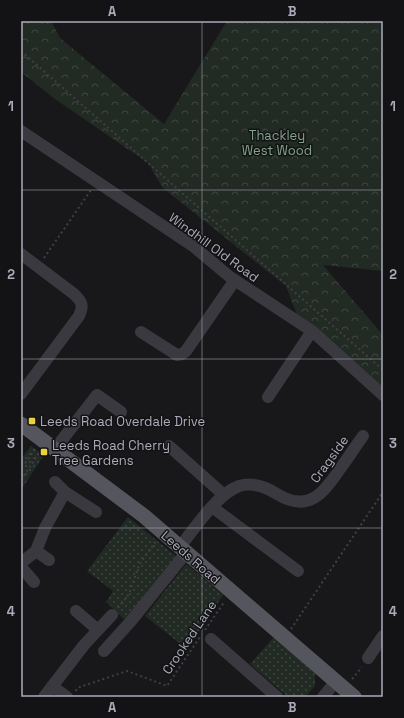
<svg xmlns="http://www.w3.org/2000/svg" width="404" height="718" font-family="'Space Grotesk',sans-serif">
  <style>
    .green { fill: url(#green-dots) }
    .forest { fill: url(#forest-crowns) }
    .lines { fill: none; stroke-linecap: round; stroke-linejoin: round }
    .path { stroke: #3f3f45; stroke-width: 2; stroke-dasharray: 2 3; stroke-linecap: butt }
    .minor { stroke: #39393f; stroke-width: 12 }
    .major { stroke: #55555d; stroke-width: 15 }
    .grid { fill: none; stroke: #abacb9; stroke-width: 1; stroke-opacity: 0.55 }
    .poi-dot { fill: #ead23f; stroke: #131315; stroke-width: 1.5 }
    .labels { text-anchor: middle; stroke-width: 3; stroke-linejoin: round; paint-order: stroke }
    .park-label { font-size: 13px; fill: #82a38b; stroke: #131315 }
    .street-label { font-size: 13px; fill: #abacb9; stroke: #131315 }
    .poi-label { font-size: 13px; fill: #abacb9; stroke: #131315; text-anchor: start }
    .neatline { fill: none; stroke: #abacb9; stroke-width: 1.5 }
    .grid-label { font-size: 13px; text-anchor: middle; font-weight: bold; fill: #abacb9 }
  </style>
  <defs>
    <pattern id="green-dots" width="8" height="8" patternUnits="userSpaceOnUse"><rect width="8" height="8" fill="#222a24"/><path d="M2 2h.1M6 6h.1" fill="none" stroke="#3f4642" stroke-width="1.8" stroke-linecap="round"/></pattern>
    <pattern id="forest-crowns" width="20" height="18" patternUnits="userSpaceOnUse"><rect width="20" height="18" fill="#222a24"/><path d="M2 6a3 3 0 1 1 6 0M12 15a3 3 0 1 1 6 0" fill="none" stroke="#3f4642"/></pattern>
  </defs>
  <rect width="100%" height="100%" fill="#18181a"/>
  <path class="green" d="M31 446 44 455 21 490V459Z
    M128 517 176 556 125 620 106 602 113 591 87 571Z
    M186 564 223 595 187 649 145 616Z
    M274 637 315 674V686L305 697H288L250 664Z"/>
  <path class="forest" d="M21 21H51L60 38 164 124 227 21H383V271L323 265 383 335V389L297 315 286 286 163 188 148 163 55 99 21 72Z"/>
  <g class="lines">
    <path class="path" d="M21 51 383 370
      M44 258 91 190
      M21 466 26 462 35 449
      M21 480 39 453
      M118 608 129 594 139 565 156 541
      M291 629 383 492
      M205 630 225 601
      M352 679 362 667
      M76 691 77 688 127 671 167 686 200 637"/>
    <path class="minor" d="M21 131 193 246 230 277 312 331 383 395
      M21 254 74 294C82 302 84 305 79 316L21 394
      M141 332 177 355 182 354 186 351 235 280
      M268 397 312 331
      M169 446 224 495
      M55 449 97 395 121 412
      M55 482 65 492 96 512
      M212 507 298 571
      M180 547C194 529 217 494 239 486 252 482 266 487 277 494 308 513 323 494 340 469 348 458 355 447 363 436
      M36 551 49 560
      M21 563 36 551 45 528 65 492
      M21 567 34 582
      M76 611 98 630
      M211 639 277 697
      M104 651 131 621 186 553
      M368 658 383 636
      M52 686 67 697
      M44 697 84 645 112 615
      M323 697 336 681"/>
    <path class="major" d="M21 424 144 516 354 697"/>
  </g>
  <path class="grid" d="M202 21V697M21 190H383M21 359H383M21 528H383"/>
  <g class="poi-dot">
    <rect x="28" y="417" width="8" height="8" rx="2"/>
    <rect x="40" y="448" width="8" height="8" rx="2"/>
  </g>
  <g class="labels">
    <g class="park-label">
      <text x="277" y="140">Thackley<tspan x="277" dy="15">West Wood</tspan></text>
    </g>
    <g class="street-label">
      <text transform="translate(214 247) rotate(36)" y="5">Windhill Old Road</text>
      <text transform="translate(329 459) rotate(-54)" y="5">Cragside</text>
      <text transform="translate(191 557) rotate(41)" y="5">Leeds Road</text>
      <text transform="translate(189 637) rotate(-56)" y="5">Crooked Lane</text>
    </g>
    <g class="poi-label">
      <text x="40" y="426">Leeds Road Overdale Drive</text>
      <text x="52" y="450">Leeds Road Cherry<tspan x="52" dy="15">Tree Gardens</tspan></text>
    </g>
  </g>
  <rect width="404" height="718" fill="none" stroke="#131315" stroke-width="44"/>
  <rect x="22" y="22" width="360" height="674" class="neatline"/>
  <g class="grid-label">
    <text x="112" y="16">A</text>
    <text x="292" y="16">B</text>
    <text x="11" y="111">1</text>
    <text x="393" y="111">1</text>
    <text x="11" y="279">2</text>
    <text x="393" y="279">2</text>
    <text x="11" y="448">3</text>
    <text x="393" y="448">3</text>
    <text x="11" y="616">4</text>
    <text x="393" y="616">4</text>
    <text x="112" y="712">A</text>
    <text x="292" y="712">B</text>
  </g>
</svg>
